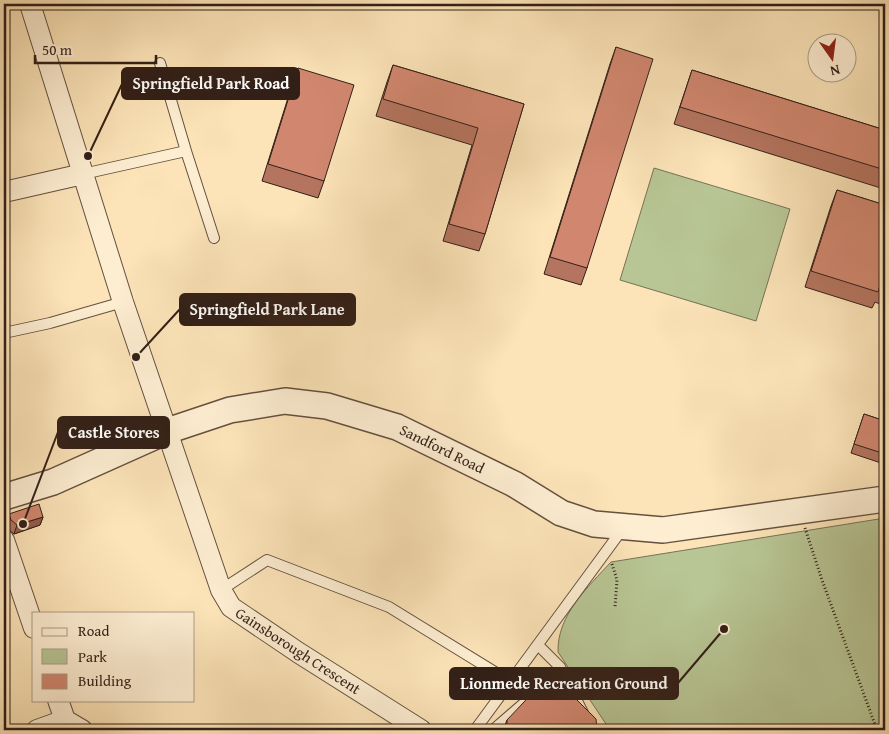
<svg xmlns="http://www.w3.org/2000/svg" width="889" height="734" font-family="'Gentium Book Plus',serif">
  <style>
    .green { fill: #b8c594; stroke: #757256 }
    .lines { fill: none; stroke-linecap: round; stroke-linejoin: round }
    .service-casing { stroke: #64503f; stroke-width: 12 }
    .minor-casing { stroke: #64503f; stroke-width: 22 }
    .tertiary-casing { stroke: #64503f; stroke-width: 28 }
    .path { stroke: #321f17; stroke-width: 3; stroke-dasharray: 1 2.5; stroke-linecap: butt }
    .service { stroke: #fdedd1; stroke-width: 10 }
    .minor { stroke: #fdedd1; stroke-width: 20 }
    .tertiary { stroke: #fdedd1; stroke-width: 25 }
    .wall { fill: #b4745f; stroke: #321f17 }
    .shaded-wall { fill: #925e4e; stroke: #321f17 }
    .building { fill: #d1876f; stroke: #321f17 }
    .labels { text-anchor: middle; stroke-width: 4; stroke-linejoin: round; paint-order: stroke }
    .street-label { font-size: 15px; fill: #321f17; stroke: #fdedd1 }
    .leader { fill: none; stroke: #321f17; stroke-width: 2 }
    .callout-dot { fill: #321f17; stroke: #fdedd1; stroke-width: 2 }
    .callout { fill: #321f17; stroke: #321f17; stroke-width: 2 }
    .callout-label { font-size: 16px; text-anchor: middle; font-weight: bold; fill: #fff }
  </style>
  <rect width="100%" height="100%" fill="#fce4b8"/>
  <filter id="stains"><feTurbulence type="fractalNoise" baseFrequency=".004" numOctaves="4"/><feColorMatrix values="0 0 0 0 .2 0 0 0 0 .09 0 0 0 0 .02 0 0 0 .5 -.17"/></filter>
  <radialGradient id="worn" r=".72"><stop offset=".6" stop-color="#630" stop-opacity="0"/><stop offset="1" stop-color="#630" stop-opacity=".3"/></radialGradient>
  <path class="green" d="M654 168 790 209 756 321 620 280Z
    M885 518V730H610L558 652C557 615 588 587 611 562Z"/>
  <g class="lines">
    <defs>
      <path id="service" d="M160 63 186 151
        M83 174 186 151 214 238
        M4 333 50 323 123 302
        M221 590 267 560 389 607 511 682
        M538 645 560 667 584 715 588 730
        M475 730 624 527
        M493 730 530 698"/>
      <path id="minor" d="M30 4 123 302 221 590 231 607 299 653 421 730
        M4 192 83 174
        M4 540 34 628
        M58 700 65 720 82 730
        M37 730 65 720"/>
      <path id="tertiary" d="M4 497 53 482 167 431 230 410 285 401 327 406 397 427 514 484 561 513 594 524 663 530 885 499"/>
    </defs>
    <use href="#service" class="service-casing"/>
    <use href="#minor" class="minor-casing"/>
    <use href="#tertiary" class="tertiary-casing"/>
    <path class="path" d="M805 528 822 580 877 730
      M612 564 617 580 615 607"/>
    <use href="#service" class="service"/>
    <use href="#minor" class="minor"/>
    <use href="#tertiary" class="tertiary"/>
  </g>
  <path class="wall" d="M616 47 587 268 581 285 544 274 610 64Z
    M393 65 524 104 485 234 479 251 443 241 472 145 376 116 387 82Z
    M298 68 324 181 318 198 262 181 292 85Z
    M692 70 885 130V185L884 189 674 124Z
    M837 190 885 205V306L875 302 872 308 805 287 831 206Z
    M864 414 885 421V461L884 464 851 453Z
    M9 514 43 517 40 525 14 534 8 529 6 522Z
    M507 720 597 730H503Z"/>
  <path class="shaded-wall" d="M43 517 40 525 14 534 17 525Z"/>
  <path class="building" d="M616 47 653 59 587 268 550 257Z
    M393 65 524 104 485 234 449 224 478 128 383 99Z
    M298 68 354 85 324 181 268 164Z
    M692 70 885 130V170L680 107Z
    M837 190 885 205V287L880 285 878 292 811 271Z
    M864 414 885 421V454L854 444Z
    M39 504 43 517 17 525 11 520 9 514Z
    M540 685 563 686 596 719 597 730H507V720Z"/>
  <g class="labels">
    <g class="street-label">
      <text transform="translate(442 449) rotate(26)" y="5">Sandford Road</text>
      <text transform="translate(298 651) rotate(33)" y="5">Gainsborough Crescent</text>
    </g>
  </g>
  <path class="leader" d="M88 156L122 84M136 357L180 309M23 524L58 432M724 629L678 683"/>
  <g class="callout-dot">
    <circle cx="88" cy="156" r="5"/>
    <circle cx="136" cy="357" r="5"/>
    <circle cx="23" cy="524" r="5"/>
    <circle cx="724" cy="629" r="5"/>
  </g>
  <g class="callout">
    <rect x="122" y="68" width="177" height="31" rx="5"/>
    <rect x="180" y="294" width="175" height="31" rx="5"/>
    <rect x="58" y="417" width="111" height="31" rx="5"/>
    <rect x="450" y="668" width="228" height="31" rx="5"/>
  </g>
  <g class="callout-label">
    <text x="211" y="89">Springfield Park Road</text>
    <text x="267" y="315">Springfield Park Lane</text>
    <text x="114" y="438">Castle Stores</text>
    <text x="564" y="689">Lionmede Recreation Ground</text>
  </g>
  <rect width="889" height="734" fill="none" stroke="#fce4b8" stroke-width="20"/>
  <rect x="5" y="5" width="879" height="724" fill="none" stroke="#321f17" stroke-width="2.5"/>
  <rect x="10" y="10" width="869" height="714" fill="none" stroke="#321f17"/>
  <rect x="32" y="612" width="162" height="90" fill="#fdedd1" stroke="#ac9b87"/>
  <rect x="42" y="628" width="25" height="8" fill="#fdedd1" stroke="#ac9b87"/>
  <text x="78" y="636" font-size="15" fill="#321f17">Road</text>
  <rect x="42" y="649" width="25" height="15" fill="#b8c594" stroke="#ac9b87"/>
  <text x="78" y="662" font-size="15" fill="#321f17">Park</text>
  <rect x="42" y="674" width="25" height="15" fill="#d1876f" stroke="#ac9b87"/>
  <text x="78" y="686" font-size="15" fill="#321f17">Building</text>
  <g transform="translate(832 58) rotate(166)"><circle r="24" fill="#fdedd1" stroke="#ac9b87"/>
  <path d="M0-4L9 19L0 12L-9 19Z" fill="#8f2418"/>
  <text y="-8" font-size="14" font-weight="bold" text-anchor="middle" fill="#321f17">N</text>
  </g>
  <path d="M35 55v8h121v-8" fill="none" stroke="#321f17" stroke-width="2.5"/>
  <text x="42" y="55" font-size="15" fill="#321f17" stroke="#fdedd1" stroke-width="4" paint-order="stroke">50 m</text>
  <rect width="100%" height="100%" filter="url(#stains)"/>
  <rect width="100%" height="100%" fill="url(#worn)"/>
</svg>
